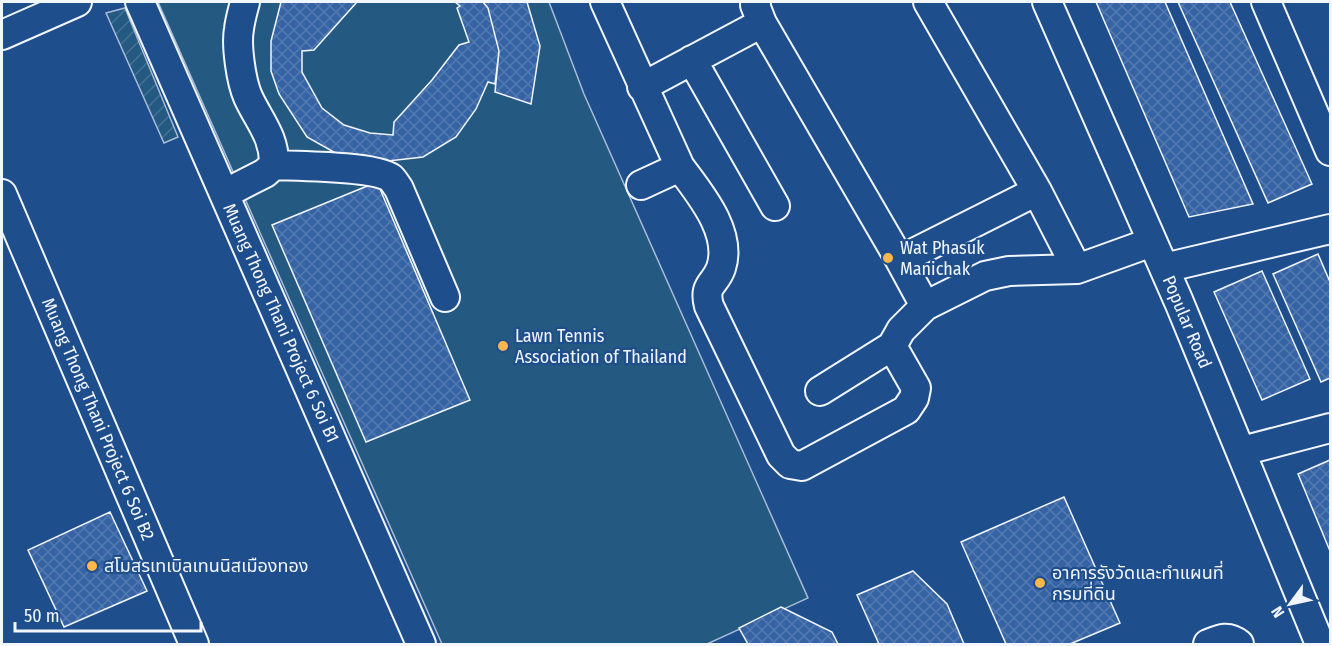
<svg xmlns="http://www.w3.org/2000/svg" width="1332" height="646" font-family="'Fira Sans Condensed','Noto Sans Thai',sans-serif">
  <style>
    .park { fill: #245a82; stroke: #a8bbd7; stroke-width: 1.5 }
    .garden { fill: url(#garden-furrows); stroke: #a8bbd7; stroke-width: 1.5 }
    .building { fill: url(#building-cross-hatch); stroke: #f2f6ff; stroke-width: 1.5 }
    .lines { fill: none; stroke-linecap: round; stroke-linejoin: round }
    .minor-casing { stroke: #f2f6ff; stroke-width: 32 }
    .minor { stroke: #1f4e8c; stroke-width: 28 }
    .poi-dot { fill: #ffb74d; stroke: #1f4e8c; stroke-width: 2 }
    .labels { text-anchor: middle; stroke-width: 4.5; stroke-linejoin: round; paint-order: stroke }
    .poi-label { font-size: 18px; fill: #f2f6ff; stroke: #1f4e8c; text-anchor: start }
    .street-label { font-size: 18px; fill: #f2f6ff; stroke: #1f4e8c }
  </style>
  <defs>
    <pattern id="garden-furrows" width="10" height="10" patternUnits="userSpaceOnUse" patternTransform="scale(1.5)"><rect width="10" height="10" fill="#245a82"/><path d="M-1 1l2-2M0 10L10 0M9 11l2-2" fill="none" stroke="#447295"/></pattern>
    <pattern id="building-cross-hatch" width="8" height="8" patternUnits="userSpaceOnUse" patternTransform="scale(1.5)"><rect width="8" height="8" fill="#3563a3"/><path d="M0 0l8 8M0 8l8-8" fill="none" stroke="#537ab1"/></pattern>
  </defs>
  <rect width="100%" height="100%" fill="#1f4e8c"/>
  <path class="park" d="M158 2H549L584 94 808 598 707 644H442Z"/>
  <path class="garden" d="M125 8 178 137 164 143 106 13Z"/>
  <path class="building" d="M281 2H357L314 50 302 51V72L322 108 344 125 370 133 393 135 394 122 432 80 459 45 469 42 457 8 460 6 455 2H483L488 8 499 51 495 84 488 82 476 109 456 137 423 157 388 161 349 155 346 159 307 137 279 94 271 71V41Z
    M483 2H527L540 46 531 104 495 92 499 51 488 8Z
    M1096 2H1165L1253 204 1189 217Z
    M1178 2H1230L1312 184 1268 203Z
    M377 182 470 400 366 442 272 225Z
    M1318 254 1330 282V378L1321 382 1273 274Z
    M1262 271 1310 379 1262 400 1214 292Z
    M1330 460V551L1298 474Z
    M1064 497 1120 623 1070 644H1006L961 542Z
    M110 512 147 591 64 627 28 550Z
    M913 571 947 604 964 644H879L857 595Z
    M781 607 832 632 838 644H748L739 628Z"/>
  <g class="lines">
    <defs>
      <path id="minor" d="M140 2 421 644
        M605 2 680 167 641 185
        M756 2 755 5 762 23 900 260
        M928 2 1037 191
        M1047 2 1179 302 1320 644
        M1266 2 1330 151
        M2 35 77 2
        M692 60 775 206
        M642 87 762 23
        M274 165C298 166 374 166 391 178 394 181 397 186 399 189L445 297
        M680 167C699 193 733 232 721 268 715 285 703 284 709 306L781 455 790 464 802 466 906 410 914 398 916 388 892 346
        M2 194 194 644
        M224 194 265 173 274 165C275 137 259 121 248 97 241 81 236 45 239 29 240 20 243 10 245 2
        M1164 268 1330 229
        M925 306 900 260 1037 191 1077 269
        M820 391 892 346 901 330 925 306 985 276 1009 271 1077 269 1152 242
        M1242 451 1330 428
        M1208 644C1220 639 1228 635 1239 644"/>
    </defs>
    <use href="#minor" class="minor-casing"/>
    <use href="#minor" class="minor"/>
  </g>
  <g class="poi-dot">
    <circle cx="888" cy="258" r="6"/>
    <circle cx="503" cy="346" r="6"/>
    <circle cx="92" cy="566" r="6"/>
    <circle cx="1040" cy="583" r="6"/>
  </g>
  <g class="labels">
    <g class="poi-label">
      <text x="900" y="254">Wat Phasuk<tspan x="900" dy="21">Manichak</tspan></text>
      <text x="515" y="342">Lawn Tennis<tspan x="515" dy="21">Association of Thailand</tspan></text>
      <text x="104" y="572">สโมสรเทเบิลเทนนิสเมืองทอง</text>
      <text x="1052" y="579">อาคารรังวัดและทำแผนที่<tspan x="1052" dy="21">กรมที่ดิน</tspan></text>
    </g>
    <g class="street-label">
      <text transform="translate(1187 322) rotate(67)" y="6">Popular Road</text>
      <text transform="translate(281 323) rotate(66)" y="6">Muang Thong Thani Project 6 Soi B1</text>
      <text transform="translate(98 419) rotate(67)" y="6">Muang Thong Thani Project 6 Soi B2</text>
    </g>
  </g>
  <rect width="1332" height="646" fill="none" stroke="#f2f6ff" stroke-width="6"/>
  <g transform="translate(1290 604) rotate(237)" stroke="#1f4e8c" stroke-width="4.5" paint-order="stroke">
  <path d="M0-4.5L10 22L0 15L-10 22Z" fill="#f2f6ff"/>
  <text y="-9" font-size="16" font-weight="bold" text-anchor="middle" fill="#f2f6ff">N</text>
  </g>
  <path d="M15 622v9h186v-9" fill="none" stroke="#f2f6ff" stroke-width="3"/>
  <text x="24" y="622" font-size="18" fill="#f2f6ff" stroke="#1f4e8c" stroke-width="4.5" paint-order="stroke">50 m</text>
</svg>
